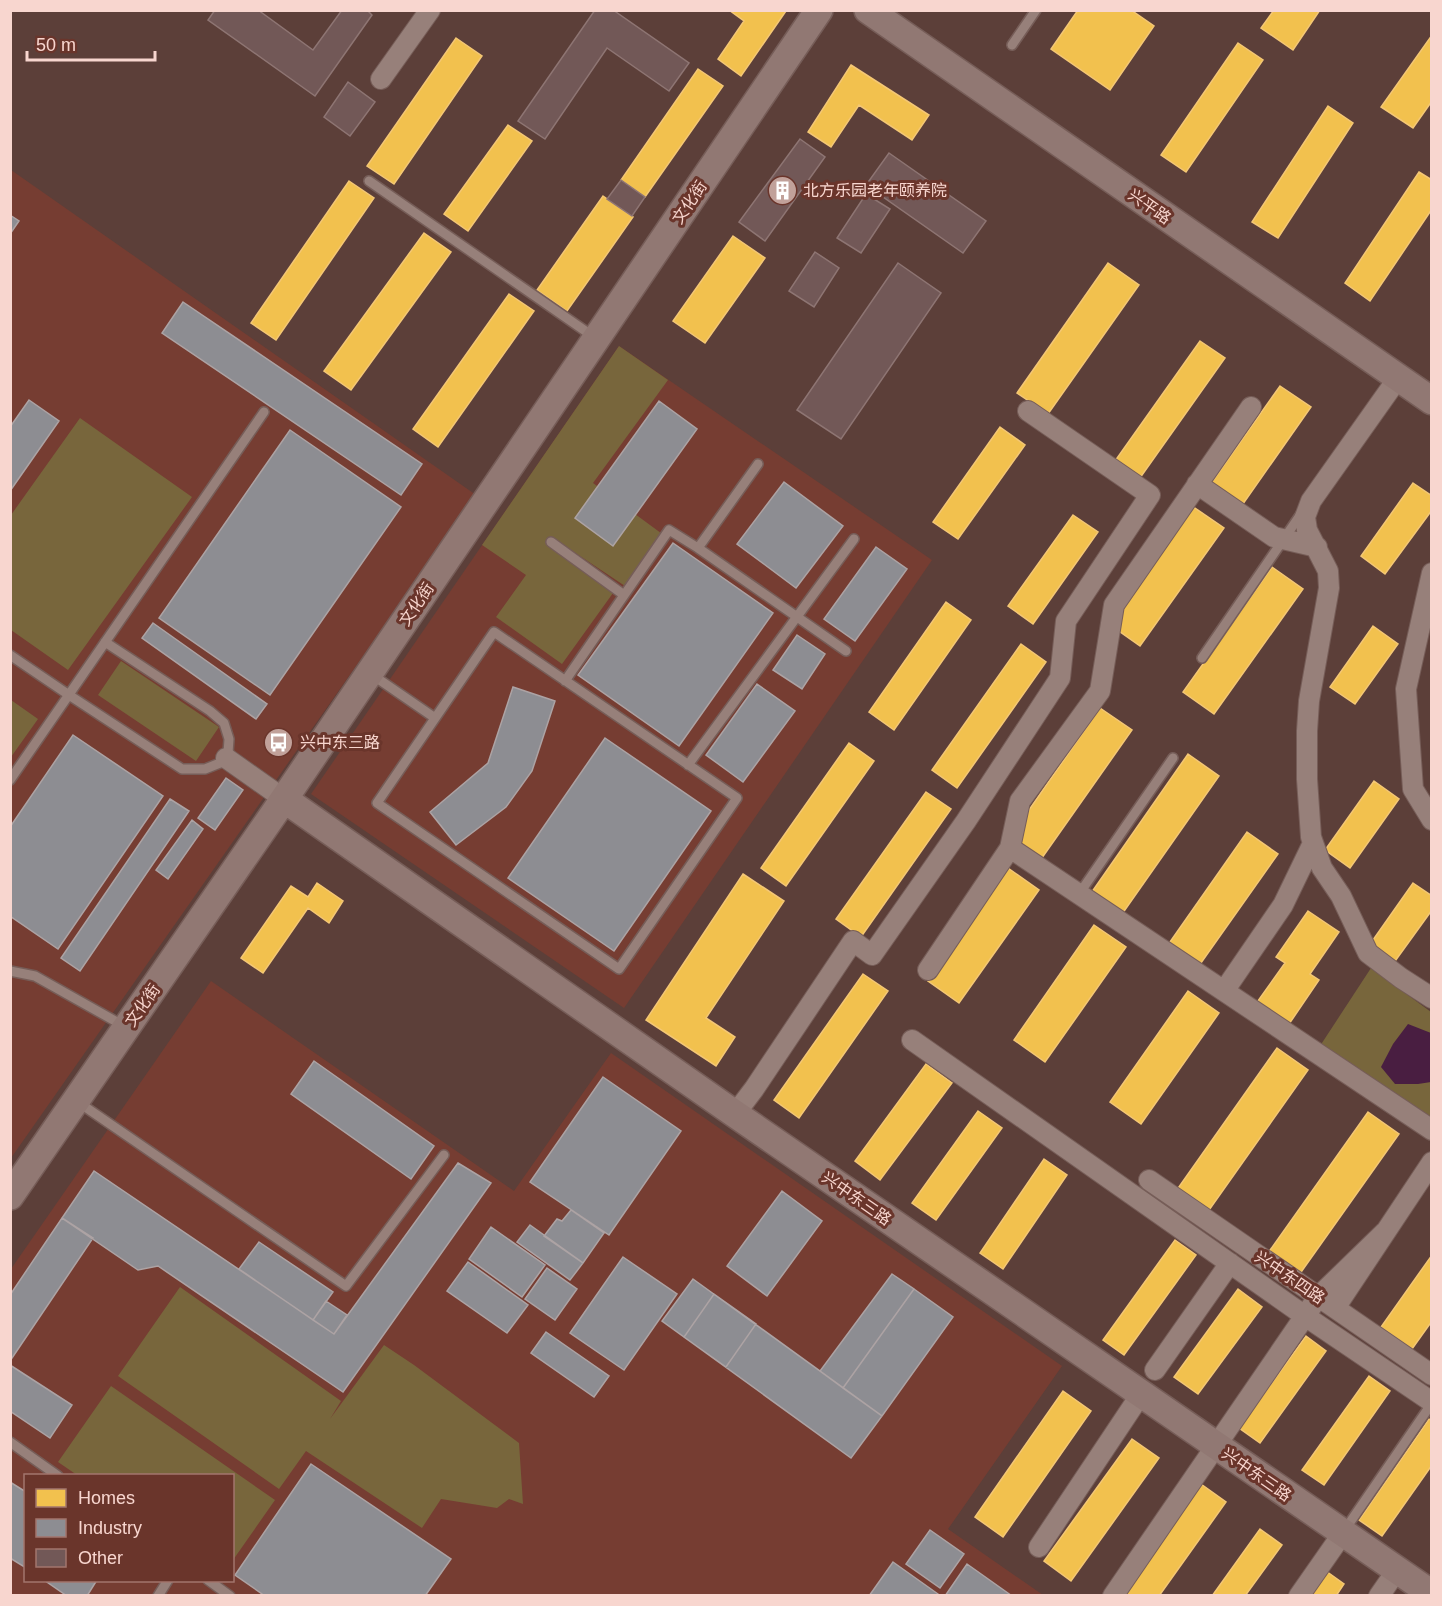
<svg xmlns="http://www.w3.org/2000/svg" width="1442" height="1606" font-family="Arial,'Noto Sans SC',sans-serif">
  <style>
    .built { fill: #763d32; fill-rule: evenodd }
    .green { fill: #78663c }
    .water { fill: #491e41 }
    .homes { fill: #f2c14e; stroke: #f4c775; stroke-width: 1.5 }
    .industry { fill: #8d8d92; stroke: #ada3a4; stroke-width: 1.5 }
    .building { fill: #725857; stroke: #8e7573; stroke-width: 1.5 }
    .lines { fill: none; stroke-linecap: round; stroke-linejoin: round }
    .lane-casing { stroke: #765d58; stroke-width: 12 }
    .street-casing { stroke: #765d58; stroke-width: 22 }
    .secondary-casing { stroke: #765d58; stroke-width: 30 }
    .lane { stroke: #97807a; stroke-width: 9 }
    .street { stroke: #97807a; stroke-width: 20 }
    .secondary { stroke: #917873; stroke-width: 27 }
    .labels { text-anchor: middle; stroke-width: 6; stroke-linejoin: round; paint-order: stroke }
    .poi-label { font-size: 16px; fill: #f8d6cf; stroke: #6a352b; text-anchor: start }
    .street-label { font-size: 16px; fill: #f8d6cf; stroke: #6a352b }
  </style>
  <rect width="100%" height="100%" fill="#5c3f39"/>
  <path class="built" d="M11 170 476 495 11 1158Z
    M619 346 932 560 624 1008 311 794Z
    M211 981 514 1191 611 1053 1062 1366 948 1529 1043 1595 11 1596V1269ZM26 1476H232V1580H26Z"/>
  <path class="green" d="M619 346 668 380 593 483 669 539 631 590 553 538 548 546 613 593 562 664 496 617 526 575 482 545Z
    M80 418 192 497 68 670 11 630V515Z
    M121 661 219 727 196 761 98 695Z
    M11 700 38 719 11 757Z
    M1371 968 1431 1012V1119L1320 1046Z
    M180 1287 341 1401 330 1419 384 1345 414 1365 519 1443 523 1504 509 1499 497 1508 441 1499 422 1528 306 1451 279 1489 118 1376Z
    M111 1386 275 1500 233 1560 232 1476 77 1475 58 1462Z"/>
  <path class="water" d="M1408 1024 1431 1033V1082L1418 1084H1395L1381 1067 1393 1044Z"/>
  <path class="homes" d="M729 10 786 11 741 76 718 59 744 21Z
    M1078 10H1131L1154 26 1110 90 1051 49Z
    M1274 10H1320L1293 50 1261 28Z
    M1432 35V101L1413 128 1381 107Z
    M456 38 482 56 394 184 367 166Z
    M1238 43 1263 60 1186 172 1161 155Z
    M851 65 929 115 912 140 859 105 831 147 808 132Z
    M698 69 723 86 645 197 621 180Z
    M1328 106 1353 123 1278 238 1252 222Z
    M508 125 532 141 468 231 444 214Z
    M1419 172 1432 180V209L1370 301 1345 283Z
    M349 181 374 198 276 340 251 323Z
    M603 196 633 217 567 311 537 290Z
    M424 233 451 252 351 390 324 371Z
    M733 236 765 258 705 343 673 321Z
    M1108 263 1139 285 1048 414 1017 393Z
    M509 294 534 311 438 447 413 429Z
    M1200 341 1225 358 1135 485 1110 468Z
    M1280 386 1311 407 1238 511 1207 489Z
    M1000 427 1025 445 958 539 933 522Z
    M1413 483 1432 496V510L1385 574 1361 556Z
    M1192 506 1224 528 1140 646 1109 624Z
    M1073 515 1098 532 1033 624 1008 606Z
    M1272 567 1303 589 1214 714 1183 692Z
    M946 602 971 620 894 730 869 712Z
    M1373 626 1398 644 1355 704 1330 687Z
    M1021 644 1046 662 957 788 932 770Z
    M1100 708 1132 730 1037 865 1006 843Z
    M849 743 874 761 786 886 761 868Z
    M1188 754 1219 776 1120 917 1089 896Z
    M1374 781 1399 799 1350 868 1325 850Z
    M926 792 951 809 861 937 836 919Z
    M1247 832 1278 854 1196 970 1165 949Z
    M1008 868 1039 890 959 1003 928 981Z
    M743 874 784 901 706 1018 735 1037 716 1066 646 1020Z
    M317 883 343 901 329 923 308 908 263 973 241 958 291 886 308 897Z
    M1413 883 1432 896V910L1393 964 1368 947Z
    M1308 911 1339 932 1310 974 1319 980 1287 1027 1255 1005 1285 963 1276 957Z
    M1094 925 1126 947 1045 1062 1014 1040Z
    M863 974 888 991 799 1118 774 1100Z
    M1188 991 1219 1013 1141 1124 1110 1102Z
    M1277 1048 1308 1070 1207 1213 1176 1191Z
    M926 1064 952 1083 880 1180 855 1161Z
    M978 1111 1002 1128 936 1220 912 1203Z
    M1368 1112 1399 1134 1299 1275 1268 1253Z
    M1044 1159 1067 1175 1003 1269 980 1253Z
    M1175 1240 1196 1255 1124 1355 1103 1340Z
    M1432 1255V1321L1412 1349 1381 1327Z
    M1238 1289 1262 1307 1198 1394 1174 1377Z
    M1306 1336 1326 1351 1260 1443 1239 1428Z
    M1369 1376 1390 1391 1324 1485 1302 1470Z
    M1063 1391 1091 1411 1003 1537 975 1517Z
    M1429 1419 1432 1421V1465L1382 1536 1359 1520Z
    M1132 1439 1159 1458 1071 1581 1044 1561Z
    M1201 1484 1226 1502 1159 1596H1122Z
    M1260 1529 1282 1545 1245 1596H1212Z
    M1326 1571 1344 1584 1336 1596H1308Z"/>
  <path class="industry" d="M10 215 19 221 10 234Z
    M183 302 422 464 401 495 162 333Z
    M29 400 59 421 10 491V427Z
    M659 401 697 429 613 546 575 518Z
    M290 430 401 507 270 695 159 618Z
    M784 482 843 526 796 588 737 544Z
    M673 543 773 613 679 746 578 675Z
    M876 547 907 569 855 641 824 619Z
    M153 623 267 704 256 719 142 638Z
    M797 635 825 654 802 689 773 670Z
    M757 684 795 711 743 782 706 755Z
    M513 687 555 701 532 771 506 807 456 845 430 812 488 763Z
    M73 735 163 796 58 949 10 916V827Z
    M605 738 711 811 614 951 508 878Z
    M226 778 243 790 215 830 198 818Z
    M170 799 189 811 80 971 61 958Z
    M192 820 203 829 168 879 156 870Z
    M314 1061 434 1146 411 1179 291 1094Z
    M603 1077 681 1131 609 1235 530 1182Z
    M458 1163 491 1183 343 1392 158 1266 138 1270 62 1218 94 1171 334 1334Z
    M782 1191 822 1221 767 1296 727 1266Z
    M571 1210 604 1233 583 1263 544 1236 557 1219 562 1221Z
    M62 1218 93 1238 10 1361V1295Z
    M530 1225 583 1263 570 1280 517 1242Z
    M491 1227 545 1265 522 1297 469 1259Z
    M259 1242 333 1292 313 1320 239 1269Z
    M623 1257 677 1294 624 1370 570 1333Z
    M468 1262 528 1305 507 1333 447 1291Z
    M547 1268 577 1289 555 1320 525 1299Z
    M892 1274 914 1289 843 1388 820 1371Z
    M693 1279 882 1416 851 1458 662 1321Z
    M914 1289 953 1317 882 1416 843 1388Z
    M714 1294 756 1324 726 1367 684 1337Z
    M326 1301 347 1315 334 1334 313 1320Z
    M546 1332 609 1376 594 1397 531 1353Z
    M10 1365 72 1405 50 1438 10 1411Z
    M311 1464 451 1559 425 1596H265L235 1575Z
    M10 1482 26 1492V1568L10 1558Z
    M930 1530 964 1554 940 1588 906 1564Z
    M893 1562 938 1594 936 1596H869Z
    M967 1564 1012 1596H945Z
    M44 1580H97L87 1596H67Z"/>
  <path class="building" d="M215 10H258L313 50 342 10H367L372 15 315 96 208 20Z
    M595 10H613L689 63 669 91 607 48 545 139 518 121Z
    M348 82 375 102 350 136 324 117Z
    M800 139 825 157 765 241 739 222Z
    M889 153 986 221 963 253 866 185Z
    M621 180 645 197 632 216 607 199Z
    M866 194 890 209 861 253 837 238Z
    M815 252 839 268 814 307 789 291Z
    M898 263 941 293 841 439 797 410Z"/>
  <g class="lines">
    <defs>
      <path id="lane" d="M1012 45 1036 10
        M369 181 594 337
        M758 464 698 548 846 651
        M551 542 624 595
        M494 632 737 798 619 969 377 803Z
        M10 655 69 695 182 769H205L220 763 226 758 228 753 229 739 224 723 210 711 105 642
        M1202 658 1301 514
        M371 674 435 718
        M565 681 669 530 698 548
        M688 765 854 539
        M10 780 264 412
        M1079 894 1173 758
        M10 971 35 976 124 1026
        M78 1102 346 1286 444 1155
        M10 1442 58 1476
        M1344 1531 1432 1403
        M208 1580 230 1596
        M158 1596 168 1580"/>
      <path id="street" d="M381 79 430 10
        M1398 378 1311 501 1305 517 1307 530 1328 571 1329 588 1309 701 1307 731V779L1311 837 1322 868 1341 896 1368 953 1401 978 1432 998
        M1197 484 1274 537 1317 547
        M1432 573 1406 689 1413 789 1432 820
        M226 758 284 799
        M1010 848 1020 801 1100 691 1114 605 1251 407
        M928 970 1010 848 1432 1130
        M1224 991 1283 905 1313 843
        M912 1040 1305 1316 1432 1402
        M735 1114 754 1089 853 941 872 955 966 821 1060 678 1066 621 1150 495 1028 411
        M1149 1180 1432 1375
        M1335 1308 1432 1162
        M1155 1370 1230 1263
        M1039 1547 1141 1394
        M1113 1596 1318 1297 1385 1232
        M1299 1596 1343 1533
        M1379 1596 1397 1570"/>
      <path id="secondary" d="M868 10 1432 401
        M284 799 735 1114 1432 1594
        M10 1196 284 799 819 10"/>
    </defs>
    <use href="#lane" class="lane-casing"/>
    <use href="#street" class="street-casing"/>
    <use href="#secondary" class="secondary-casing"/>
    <use href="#lane" class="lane"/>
    <use href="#street" class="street"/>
    <use href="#secondary" class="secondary"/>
  </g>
  <defs>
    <symbol id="building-disc" viewBox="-11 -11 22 22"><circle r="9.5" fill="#c1a19a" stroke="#6a352b"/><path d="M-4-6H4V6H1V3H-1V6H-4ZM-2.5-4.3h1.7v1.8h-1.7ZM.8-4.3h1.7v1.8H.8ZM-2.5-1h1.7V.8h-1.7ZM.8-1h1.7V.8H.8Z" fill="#fff"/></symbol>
    <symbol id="bus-disc" viewBox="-11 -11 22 22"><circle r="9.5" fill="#c1a19a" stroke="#6a352b"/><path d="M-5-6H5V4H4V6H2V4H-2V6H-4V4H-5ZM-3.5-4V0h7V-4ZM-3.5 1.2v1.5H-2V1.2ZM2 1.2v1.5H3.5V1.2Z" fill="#fff"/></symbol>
  </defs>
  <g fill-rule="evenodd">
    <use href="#building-disc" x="766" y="174" width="33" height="33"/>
    <use href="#bus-disc" x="262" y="726" width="33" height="33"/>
  </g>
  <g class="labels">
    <g class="poi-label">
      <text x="803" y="196">北方乐园老年颐养院</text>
      <text x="300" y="748">兴中东三路</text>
    </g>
    <g class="street-label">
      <text transform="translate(689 202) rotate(-56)" y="6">文化街</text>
      <text transform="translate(1150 206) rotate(35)" y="6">兴平路</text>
      <text transform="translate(416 604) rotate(-56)" y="6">文化街</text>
      <text transform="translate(142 1005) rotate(-55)" y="6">文化街</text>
      <text transform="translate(857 1198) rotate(35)" y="6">兴中东三路</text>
      <text transform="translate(1290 1277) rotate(34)" y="6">兴中东四路</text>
      <text transform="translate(1257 1474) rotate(35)" y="6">兴中东三路</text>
    </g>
  </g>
  <rect width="1442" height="1606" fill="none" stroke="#f8d6cf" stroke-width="24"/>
  <rect x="24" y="1474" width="210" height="108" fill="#6a352b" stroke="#a3756d" stroke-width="1.5"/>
  <rect x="36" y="1489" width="30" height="18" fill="#f2c14e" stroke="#a3756d" stroke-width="1.5"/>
  <text x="78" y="1504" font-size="18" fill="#f8d6cf">Homes</text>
  <rect x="36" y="1519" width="30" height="18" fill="#8d8d92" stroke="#a3756d" stroke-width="1.5"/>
  <text x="78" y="1534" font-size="18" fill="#f8d6cf">Industry</text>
  <rect x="36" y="1549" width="30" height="18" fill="#725857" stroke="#a3756d" stroke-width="1.5"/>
  <text x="78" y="1564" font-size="18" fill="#f8d6cf">Other</text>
  <path d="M27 51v9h128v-9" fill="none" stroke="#f8d6cf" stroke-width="3"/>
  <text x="36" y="51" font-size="18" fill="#f8d6cf" stroke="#6a352b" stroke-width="4.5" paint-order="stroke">50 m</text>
</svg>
